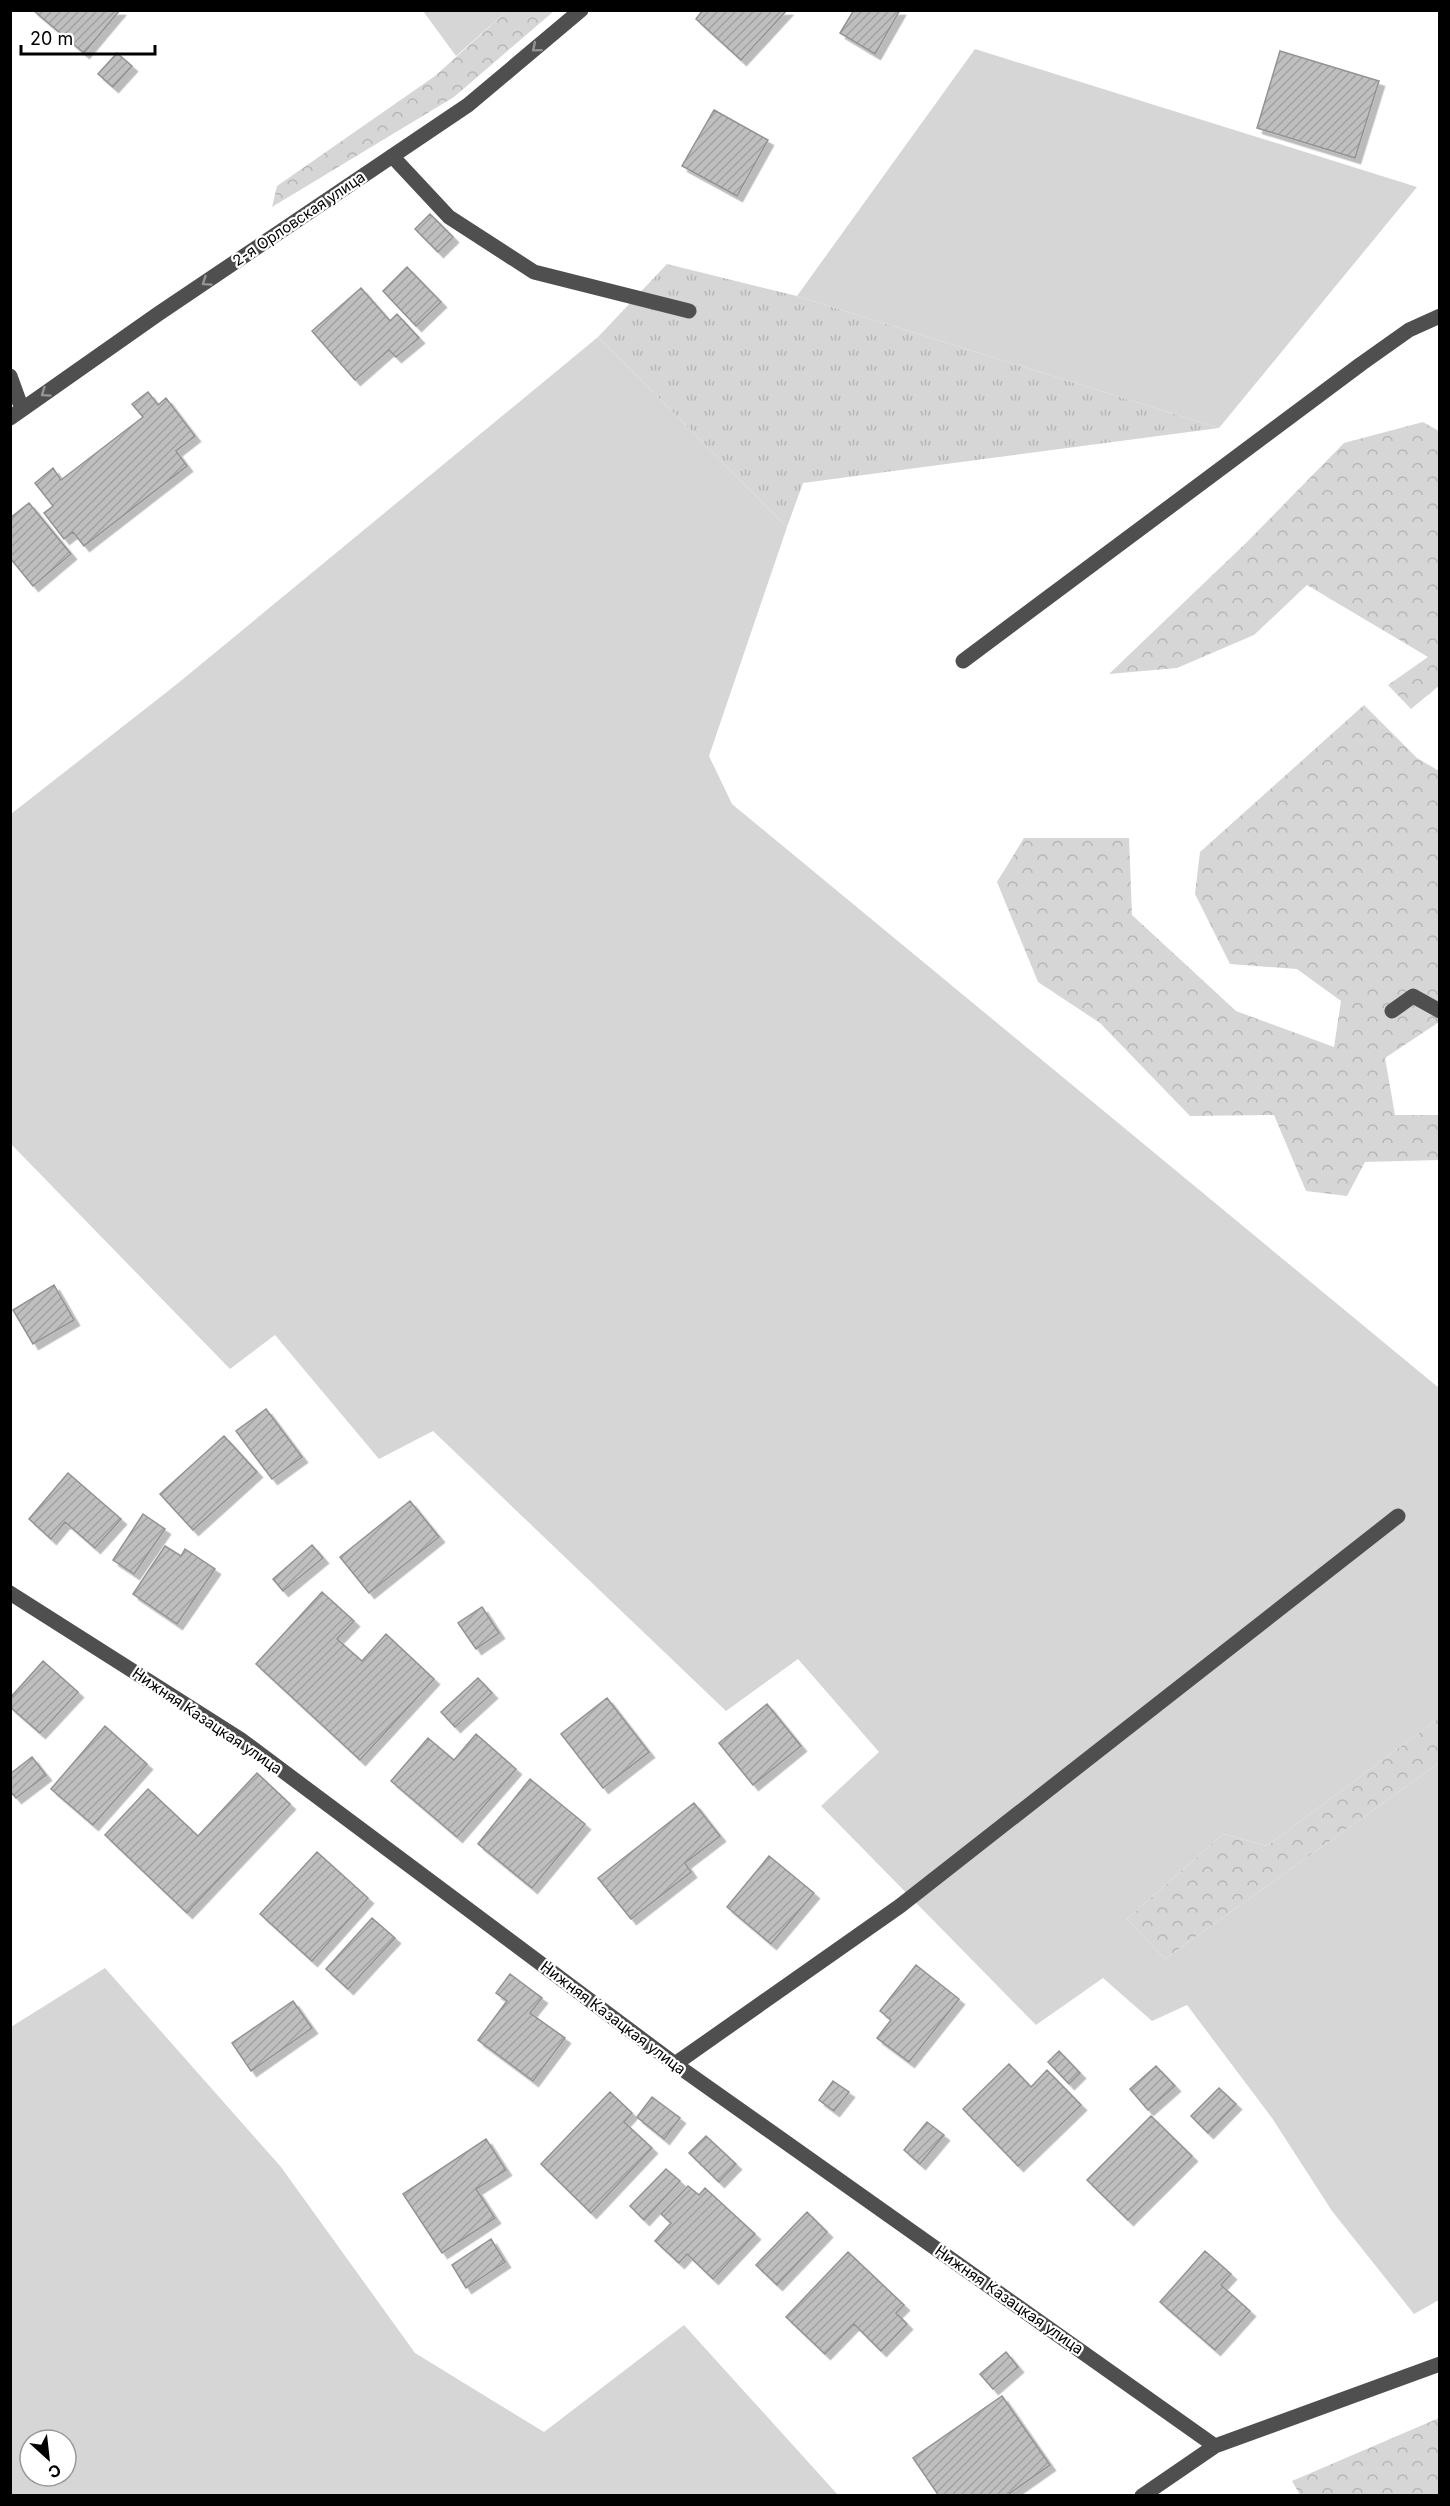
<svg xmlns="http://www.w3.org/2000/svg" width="1450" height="2506" font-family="Inter,sans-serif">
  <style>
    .grass { fill: url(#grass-tufts) }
    .forest { fill: url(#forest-crowns) }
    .garden { fill: #d6d6d6; fill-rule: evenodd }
    .building { fill: url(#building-hatch); stroke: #939393; stroke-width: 1.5; filter: url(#shadow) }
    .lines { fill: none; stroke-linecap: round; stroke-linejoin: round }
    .minor { stroke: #4f4f4f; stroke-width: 15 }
    .oneway { stroke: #959595 }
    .labels { text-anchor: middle; stroke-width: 4.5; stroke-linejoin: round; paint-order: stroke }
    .street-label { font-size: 15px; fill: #000; stroke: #fff }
  </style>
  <defs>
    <pattern id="grass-tufts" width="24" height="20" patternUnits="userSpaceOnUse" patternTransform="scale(1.5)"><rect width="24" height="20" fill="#d6d6d6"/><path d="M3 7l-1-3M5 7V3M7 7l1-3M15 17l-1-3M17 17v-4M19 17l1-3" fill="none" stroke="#b6b6b6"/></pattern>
    <pattern id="forest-crowns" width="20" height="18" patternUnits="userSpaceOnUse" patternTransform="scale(1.5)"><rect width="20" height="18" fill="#d6d6d6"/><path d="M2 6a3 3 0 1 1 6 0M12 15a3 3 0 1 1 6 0" fill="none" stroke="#b6b6b6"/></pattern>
    <pattern id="building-hatch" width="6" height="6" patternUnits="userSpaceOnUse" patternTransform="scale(1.5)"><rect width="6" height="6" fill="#bfbfbf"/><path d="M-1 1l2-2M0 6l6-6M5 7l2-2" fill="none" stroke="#a2a2a2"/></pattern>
    <filter id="shadow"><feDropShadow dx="5.5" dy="5.5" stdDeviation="0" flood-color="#0004"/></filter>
  </defs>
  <rect width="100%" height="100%" fill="#fff"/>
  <path class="grass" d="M667 264 797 296 1219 428 803 483 787 527 598 337Z"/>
  <path class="forest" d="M507 11H554L454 97 272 207 277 186 435 76Z
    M1423 422 1439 431 1440 685 1411 709 1388 685 1428 657 1307 585 1254 635 1177 668 1109 674 1247 542 1344 443Z
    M1364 705 1417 758 1439 771V1022L1385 1058 1395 1115H1439V1160L1365 1162 1347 1196 1306 1191 1274 1115 1190 1116 1100 1023 1038 982 997 882 1024 838H1129L1132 915 1236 1011 1334 1047 1341 1001 1297 969 1230 964 1195 894 1200 852Z
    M1439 1718V1763L1165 1959 1127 1919 1223 1834 1267 1846Z
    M1439 2418V2495H1300L1292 2481Z"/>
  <path class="garden" d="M423 11H507L456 56Z
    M975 49 1417 187 1219 428 797 296Z
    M598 337 787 527 709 756 732 804 1439 1388V1718L1267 1846 1223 1834 1127 1919 1165 1959 1439 1763V2300L1414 2314 1332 2211 1272 2118 1187 2005 1152 2021 1103 1978 1036 2025 821 1806 879 1752 798 1659 726 1711 433 1431 379 1459 275 1335 230 1369 11 1144V814L177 684Z
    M105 1968 281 2167 415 2353 544 2432 684 2325 838 2495H11V2027ZM30 2440H66V2476H30Z"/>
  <path class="building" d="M33 10H120L84 53Z
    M703 10H787L741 60 696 19Z
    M854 10H900L875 54 840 33Z
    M1280 51 1379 81 1355 158 1257 128Z
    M117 53 132 66 113 87 98 74Z
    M714 110 768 140 737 196 682 166Z
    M430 214 453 237 438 252 415 229Z
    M407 267 441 302 416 326 383 291Z
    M361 288 390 321 397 314 419 338 396 357 389 350 355 380 312 331Z
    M148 392 158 405 166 398 195 436 176 451 187 466 84 546 73 532 64 539 44 513 53 506 35 483 53 468 61 480 143 417 132 404Z
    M29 503 71 554 33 586 10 558V518Z
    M54 1285 74 1320 33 1344 13 1310Z
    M266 1409 302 1457 272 1479 236 1431Z
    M224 1436 257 1472 193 1530 160 1494Z
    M68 1473 121 1519 95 1548 65 1522 51 1539 29 1519Z
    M410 1501 439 1537 369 1593 340 1557Z
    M143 1514 165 1529 134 1574 113 1560Z
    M312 1545 323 1558 283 1591 273 1579Z
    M165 1546 181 1556 185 1549 215 1569 177 1624 133 1594Z
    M322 1592 354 1621 337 1639 362 1661 386 1634 434 1679 360 1760 256 1664Z
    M482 1607 499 1633 476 1649 458 1623Z
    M43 1661 78 1692 40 1733 10 1707V1698Z
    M478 1678 492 1693 455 1727 441 1712Z
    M607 1698 649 1752 603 1788 561 1734Z
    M767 1704 801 1746 753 1785 719 1743Z
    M105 1726 147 1764 93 1825 51 1789Z
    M476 1734 516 1769 457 1837 391 1781 428 1738 454 1760Z
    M32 1757 46 1775 16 1798 10 1791V1774Z
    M257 1773 290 1804 187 1913 105 1835 148 1789 198 1836Z
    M530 1779 585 1824 532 1888 478 1844Z
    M694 1803 720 1836 685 1863 691 1872 631 1919 598 1878Z
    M317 1852 368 1898 312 1961 260 1914Z
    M769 1856 814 1893 771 1944 727 1907Z
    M372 1918 395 1938 348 1989 326 1969Z
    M916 1965 959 1999 909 2062 877 2038 891 2020 880 2011Z
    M510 1974 542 1998 530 2013 565 2038 533 2081 478 2040 507 2001 496 1993Z
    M293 2001 312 2028 251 2071 232 2043Z
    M1059 2051 1080 2073 1069 2084 1048 2062Z
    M1009 2064 1031 2087 1047 2070 1081 2105 1018 2166 963 2109Z
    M1156 2066 1175 2086 1148 2110 1130 2089Z
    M833 2081 849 2092 834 2111 819 2100Z
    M1219 2088 1236 2104 1208 2133 1191 2116Z
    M610 2092 632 2113 624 2122 652 2148 591 2213 541 2164Z
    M652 2097 680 2118 664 2139 637 2117Z
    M1151 2116 1192 2156 1128 2220 1087 2180Z
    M927 2122 944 2135 920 2164 904 2150Z
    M706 2136 736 2164 719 2182 689 2153Z
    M486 2139 506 2170 476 2189 495 2218 442 2253 403 2194Z
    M666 2169 680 2181 644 2220 630 2206Z
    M688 2186 699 2195 705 2188 755 2234 713 2279 687 2254 679 2263 655 2241 671 2223 661 2214Z
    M807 2212 827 2232 777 2285 756 2265Z
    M491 2239 505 2262 466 2288 452 2265Z
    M1205 2251 1231 2274 1221 2285 1250 2311 1215 2350 1160 2302Z
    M848 2252 904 2305 896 2313 907 2324 881 2351 854 2324 825 2354 786 2317Z
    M1006 2352 1018 2367 993 2389 980 2374Z
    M1002 2396 1050 2465 1006 2496H939L913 2458Z"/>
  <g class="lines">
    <path class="minor" d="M392 156 449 217 534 272 689 311
      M10 376 22 409
      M10 418 158 314 468 105 581 10
      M963 661 1361 364 1409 330 1440 316
      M1392 1011 1413 996 1440 1011
      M10 1593 240 1739 675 2064 1215 2446
      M675 2064 900 1906 1398 1516
      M1142 2496 1215 2446 1440 2364"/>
  </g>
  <defs><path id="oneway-chevron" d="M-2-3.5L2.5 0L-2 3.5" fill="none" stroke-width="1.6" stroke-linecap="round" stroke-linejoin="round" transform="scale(1.5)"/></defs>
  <g class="oneway">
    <use href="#oneway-chevron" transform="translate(536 48) rotate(140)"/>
    <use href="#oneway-chevron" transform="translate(206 282) rotate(146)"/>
    <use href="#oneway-chevron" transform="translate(45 393) rotate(145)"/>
  </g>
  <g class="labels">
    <g class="street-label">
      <text transform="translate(299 219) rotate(-34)" y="5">2-я Орловская улица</text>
      <text transform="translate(207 1721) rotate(34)" y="5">Нижняя Казацкая улица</text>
      <text transform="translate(613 2018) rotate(37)" y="5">Нижняя Казацкая улица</text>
      <text transform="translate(1009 2300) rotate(35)" y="5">Нижняя Казацкая улица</text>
    </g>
  </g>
  <rect width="1450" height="2506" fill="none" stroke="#000000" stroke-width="24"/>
  <g transform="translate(48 2458) rotate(153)"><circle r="28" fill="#ffffff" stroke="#999999" stroke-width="1.5"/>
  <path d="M0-4.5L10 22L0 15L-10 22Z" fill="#000000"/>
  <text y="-9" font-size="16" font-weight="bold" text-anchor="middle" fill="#000000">С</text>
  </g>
  <path d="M21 45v9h134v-9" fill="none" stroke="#000000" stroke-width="3"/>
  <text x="30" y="45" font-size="18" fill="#000000" stroke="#ffffff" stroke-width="4.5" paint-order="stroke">20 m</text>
</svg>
